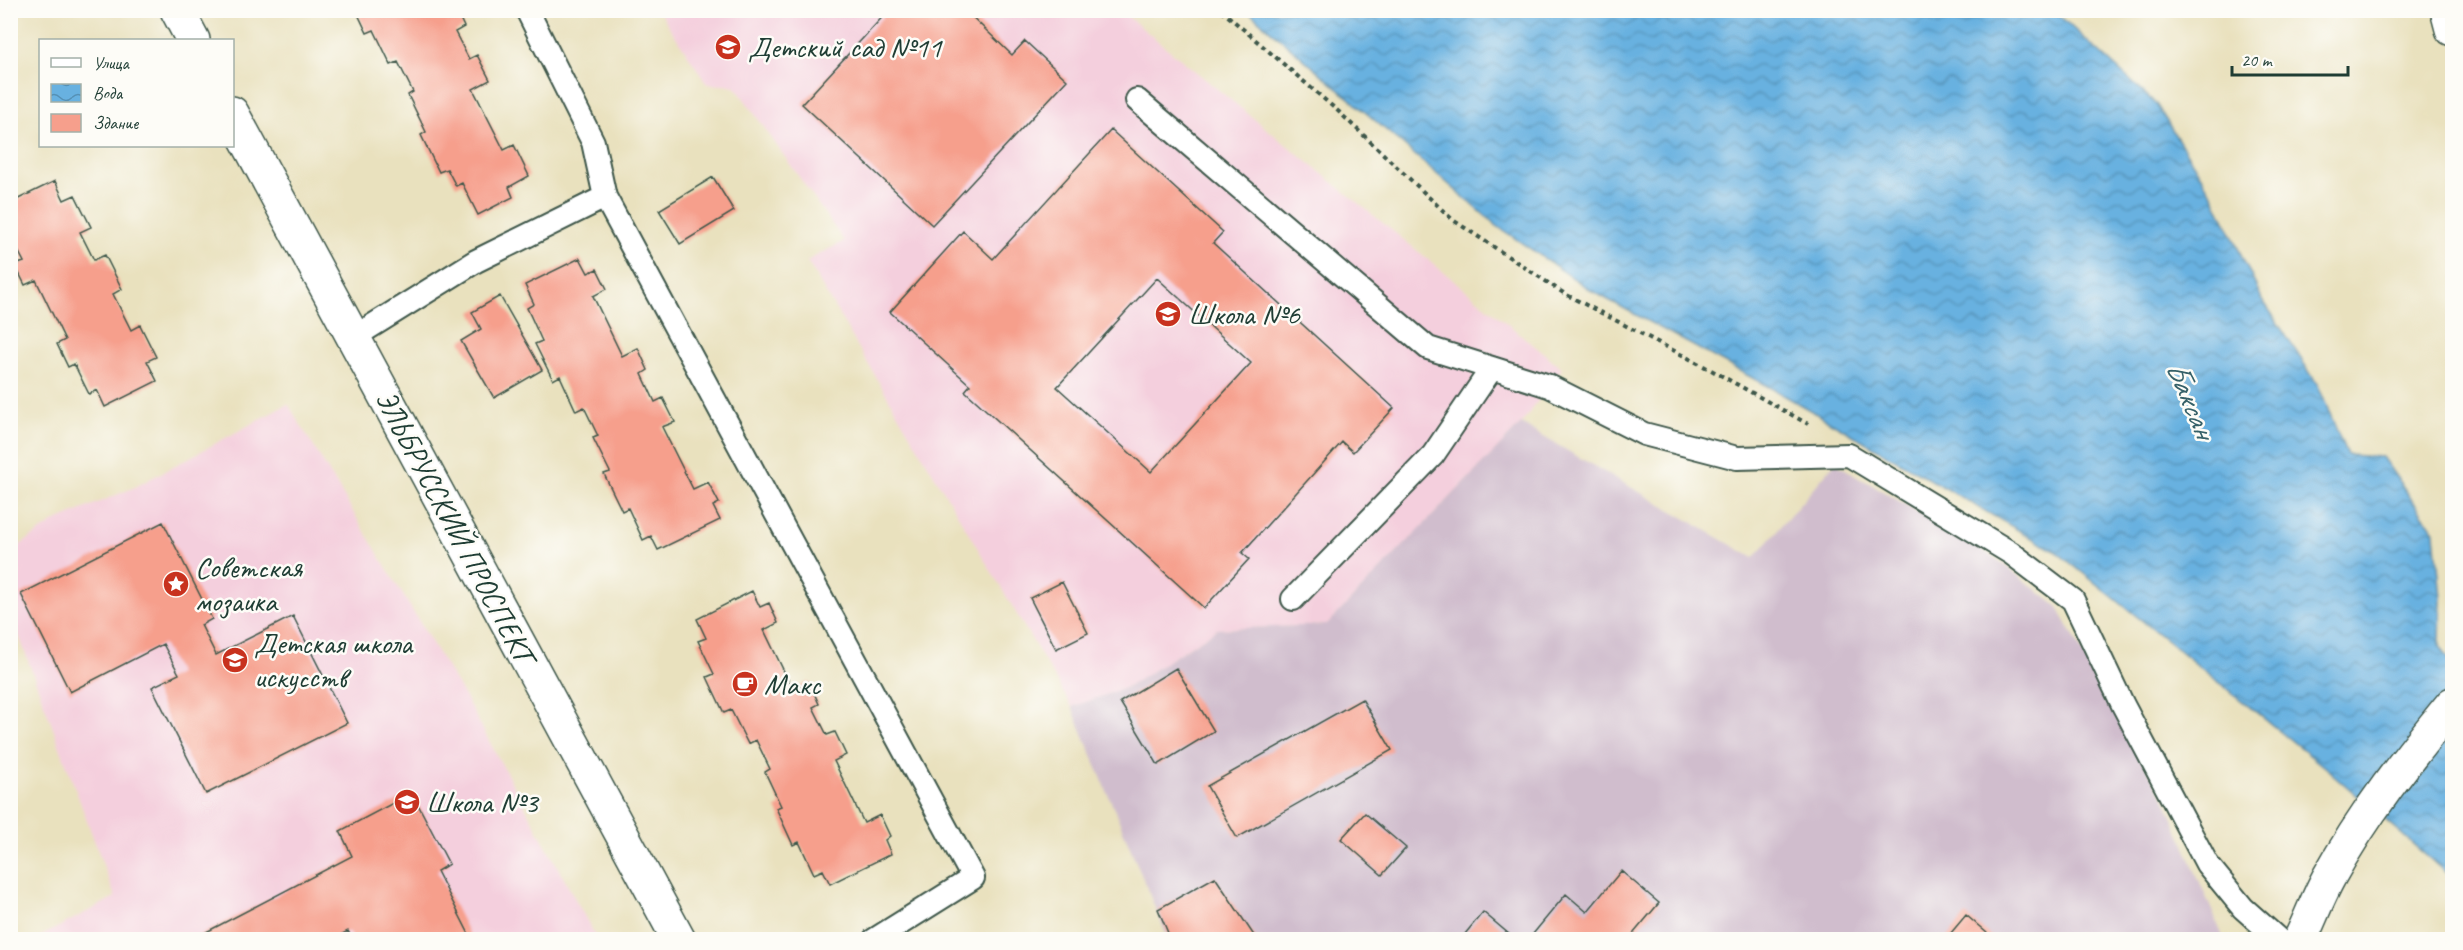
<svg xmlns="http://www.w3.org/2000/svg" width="2463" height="950" font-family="Caveat,sans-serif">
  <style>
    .built { fill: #f4cfdd }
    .industrial { fill: #d0bdcd }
    .water { fill: url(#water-waves); stroke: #44778a; stroke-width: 1.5 }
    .building { fill: #f69f8c; fill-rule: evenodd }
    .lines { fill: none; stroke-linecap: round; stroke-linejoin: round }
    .lane-casing { stroke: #3d5649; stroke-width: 26 }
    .street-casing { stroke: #3d5649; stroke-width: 36 }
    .primary-casing { stroke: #3d5649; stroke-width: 36 }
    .path { stroke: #3d5649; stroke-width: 4; stroke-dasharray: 4.5 4.5; stroke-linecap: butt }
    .lane { stroke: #fff; stroke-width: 22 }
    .street { stroke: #fff; stroke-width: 33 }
    .primary { stroke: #fff; stroke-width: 33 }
    .labels { text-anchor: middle; stroke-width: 5; stroke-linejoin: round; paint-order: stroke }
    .poi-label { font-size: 30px; fill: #1f3d34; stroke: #fdfcf7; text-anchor: start }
    .street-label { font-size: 30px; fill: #1f3d34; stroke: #fdfcf7 }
    .water-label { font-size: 32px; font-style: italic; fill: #356068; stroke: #fdfcf7 }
  </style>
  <defs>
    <pattern id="water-waves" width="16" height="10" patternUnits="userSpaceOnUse" patternTransform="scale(1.5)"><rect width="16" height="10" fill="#68b1e0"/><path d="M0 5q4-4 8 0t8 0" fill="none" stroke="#5591b6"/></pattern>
  </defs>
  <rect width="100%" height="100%" fill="#fdfcf7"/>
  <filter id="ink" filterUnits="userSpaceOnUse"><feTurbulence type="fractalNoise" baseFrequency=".0167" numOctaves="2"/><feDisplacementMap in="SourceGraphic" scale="12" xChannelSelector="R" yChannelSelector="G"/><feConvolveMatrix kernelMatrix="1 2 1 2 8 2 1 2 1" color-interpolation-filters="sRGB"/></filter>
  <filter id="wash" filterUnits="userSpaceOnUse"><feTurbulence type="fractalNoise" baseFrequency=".008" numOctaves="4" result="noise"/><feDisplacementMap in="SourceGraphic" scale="24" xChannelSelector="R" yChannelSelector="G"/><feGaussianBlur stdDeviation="1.35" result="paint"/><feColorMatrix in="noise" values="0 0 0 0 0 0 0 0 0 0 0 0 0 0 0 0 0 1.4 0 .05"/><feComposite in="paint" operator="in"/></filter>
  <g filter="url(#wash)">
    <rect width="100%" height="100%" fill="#e9e1be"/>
    <path class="built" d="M659 11H1121L1562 368 1521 424 1327 625 1217 629 1128 687 1072 707 807 261 844 241 735 86 707 84Z
      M288 404 470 706 597 939H36L115 897 11 614V551L56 521 135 487Z"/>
    <path class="industrial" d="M1521 424 1754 558 1835 463 1995 558 2057 606 2166 802 2224 939H1168L1072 707 1128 687 1217 629 1327 625Z"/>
    <path class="water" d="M1248 11H2054L2156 104 2214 197 2262 299 2318 385 2347 455 2382 457 2435 532 2441 598 2440 645 2452 664V878L2328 770 2058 553 1780 393 1592 291 1497 226Z"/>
    <g id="blocks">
      <path class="building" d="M356 10H436L438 15 447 10H456L464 27 455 32 469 59 477 55 490 80 473 89 504 150 514 145 529 176 509 187 513 197 478 215 462 183 456 186 447 169 439 172 421 135 426 132 408 95 413 92 398 62 391 65 374 30 367 33Z
        M889 10H965L1012 55 1025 41 1067 80 932 225 802 104Z
        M1111 130 1223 232 1213 243 1394 408 1353 452 1342 442 1242 553 1249 559 1204 608 965 391 970 385 890 312 963 231 993 259ZM1157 278 1251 363 1151 472 1057 387Z
        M713 177 734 211 680 244 659 210Z
        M55 181 64 200 75 195 91 227 80 232 94 260 105 255 122 289 113 294 131 330 140 325 156 357 147 361 157 381 105 407 97 390 89 394 74 364 68 367 57 344 65 340 36 280 25 285 15 265 24 262 10 235V225L15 223 10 214V203Z
        M580 258 588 273 597 269 607 289 593 296 622 356 638 348 648 370 642 374 655 402 663 398 675 422 662 427 693 489 708 482 719 503 713 506 720 520 658 550 651 536 643 540 628 508 622 511 604 474 610 472 593 438 598 436 584 407 576 411 560 376 553 380 535 344 542 341 527 308 534 304 525 285Z
        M500 296 542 370 494 398 461 341 481 329 472 312Z
        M163 522 212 619 201 625 216 655 293 616 347 723 206 794 152 687 179 674 163 644 70 692 21 594Z
        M1062 582 1088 633 1056 649 1030 598Z
        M752 591 760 607 769 603 778 623 764 630 793 690 809 682 819 704 813 707 827 735 835 732 846 755 834 761 864 823 880 815 890 836 885 840 891 854 830 884 823 870 814 874 799 842 793 845 776 808 781 806 765 772 770 769 756 740 748 744 731 710 724 713 707 677 714 674 698 641 706 638 697 619Z
        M1176 668 1214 731 1158 765 1120 702Z
        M1362 699 1392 750 1237 838 1207 786Z
        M412 793 449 864 437 871 472 940H353L348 931 331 940H191L352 856 340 831Z
        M1365 813 1406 848 1382 875 1341 839Z
        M1621 871 1659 903 1628 940H1528L1566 894 1587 912Z
        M1215 877 1257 940H1171L1158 909Z
        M1483 912 1516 940H1460Z
        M1966 915 1995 940H1945Z"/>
    </g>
  </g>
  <g filter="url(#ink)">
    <use href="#blocks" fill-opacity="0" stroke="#3d5649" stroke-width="1.5"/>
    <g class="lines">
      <defs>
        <path id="lane" d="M527 10 593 142 605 197
          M1137 100 1428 348 1549 386 1644 434 1737 458 1849 455 2011 553 2073 600 2123 705 2207 864 2243 908 2279 940
          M354 337 476 261 605 197 973 878 874 940
          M1293 599 1433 455 1492 368"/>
        <path id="street" d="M2447 10 2452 29
          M2300 940C2310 919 2318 897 2329 877 2363 815 2408 758 2452 704"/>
        <path id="primary" d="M177 10 193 40
          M232 113 679 940"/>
      </defs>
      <use href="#lane" class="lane-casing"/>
      <use href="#street" class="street-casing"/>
      <use href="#primary" class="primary-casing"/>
      <path class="path" d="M1221 10 1339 112 1453 220 1565 294 1713 371 1808 424"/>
      <use href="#lane" class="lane"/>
      <use href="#street" class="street"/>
      <use href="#primary" class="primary"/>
    </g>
  </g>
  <defs>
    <symbol id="school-disc" viewBox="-11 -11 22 22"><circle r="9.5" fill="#c8321e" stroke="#fdfcf7"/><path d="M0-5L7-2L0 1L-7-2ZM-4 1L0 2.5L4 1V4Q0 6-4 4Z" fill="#fff"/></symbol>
    <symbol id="sight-disc" viewBox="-11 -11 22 22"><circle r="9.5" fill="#c8321e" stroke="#fdfcf7"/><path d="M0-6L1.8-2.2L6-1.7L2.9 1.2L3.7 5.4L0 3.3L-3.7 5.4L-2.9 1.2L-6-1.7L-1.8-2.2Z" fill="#fff"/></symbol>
    <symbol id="cafe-disc" viewBox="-11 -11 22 22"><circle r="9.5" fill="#c8321e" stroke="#fdfcf7"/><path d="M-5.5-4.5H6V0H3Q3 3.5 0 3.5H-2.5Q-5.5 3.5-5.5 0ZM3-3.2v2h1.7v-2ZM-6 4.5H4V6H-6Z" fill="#fff"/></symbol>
  </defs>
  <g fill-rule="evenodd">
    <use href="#school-disc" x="713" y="32" width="30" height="30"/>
    <use href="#school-disc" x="1153" y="299" width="30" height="30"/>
    <use href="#sight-disc" x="161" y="569" width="30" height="30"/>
    <use href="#school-disc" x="220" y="645" width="30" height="30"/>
    <use href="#cafe-disc" x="730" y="669" width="30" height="30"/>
    <use href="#school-disc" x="392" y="787" width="30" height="30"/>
  </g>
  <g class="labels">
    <g class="poi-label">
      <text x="748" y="57">Детский сад №11</text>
      <text x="1188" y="324">Школа №6</text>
      <text x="195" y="577">Советская<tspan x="195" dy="34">мозаика</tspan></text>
      <text x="254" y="653">Детская школа<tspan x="254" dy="34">искусств</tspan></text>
      <text x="764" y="694">Макс</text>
      <text x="426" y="812">Школа №3</text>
    </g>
    <g class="street-label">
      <text transform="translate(455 526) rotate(62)" y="10">ЭЛЬБРУССКИЙ ПРОСПЕКТ</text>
    </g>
    <g class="water-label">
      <text transform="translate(2191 399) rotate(67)" y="11">Баксан</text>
    </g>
  </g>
  <rect width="2463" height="950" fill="none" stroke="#fdfcf7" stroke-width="36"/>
  <rect x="39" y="39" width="195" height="108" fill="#fdfcf7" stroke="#a4b0a9" stroke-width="1.5"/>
  <rect x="51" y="58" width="30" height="9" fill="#ffffff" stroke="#a4b0a9" stroke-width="1.5"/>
  <text x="93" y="69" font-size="18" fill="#1f3d34">Улица</text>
  <rect x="51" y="84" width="30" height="18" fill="url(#water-waves)" stroke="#a4b0a9" stroke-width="1.5"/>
  <text x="93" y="99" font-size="18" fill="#1f3d34">Вода</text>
  <rect x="51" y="114" width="30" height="18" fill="#f69f8c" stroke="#a4b0a9" stroke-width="1.5"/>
  <text x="93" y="129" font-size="18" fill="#1f3d34">Здание</text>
  <path d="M2232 66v9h116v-9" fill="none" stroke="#1f3d34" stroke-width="3"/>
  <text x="2241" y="66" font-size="18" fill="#1f3d34" stroke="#fdfcf7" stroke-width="4.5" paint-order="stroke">20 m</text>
</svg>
